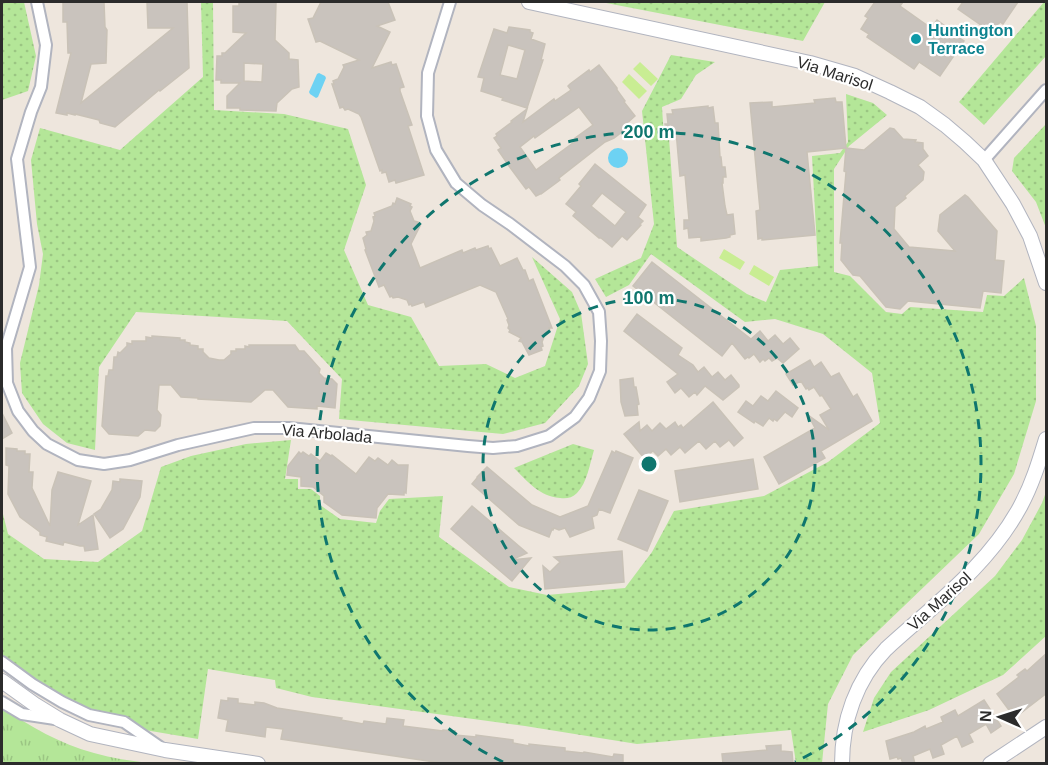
<svg xmlns="http://www.w3.org/2000/svg" width="1048" height="765" font-family="Arial,sans-serif">
  <style>
    .grass { fill: url(#grass-dots) }
    .park { fill: url(#park-tufts) }
    .pitch { fill: #c9ed93 }
    .water { fill: #6dd2f3 }
    .building { fill: #c9c3bd; stroke: #c9c2b7; stroke-width: 1.5; fill-rule: evenodd }
    .lines { fill: none; stroke-linecap: round; stroke-linejoin: round }
    .minor-casing { stroke: #b1b4bf; stroke-width: 14 }
    .tertiary-casing { stroke: #b1b4bf; stroke-width: 16 }
    .minor { stroke: #fff; stroke-width: 10 }
    .tertiary { stroke: #fff; stroke-width: 14 }
    .ring { fill: none; stroke: #0f766e; stroke-width: 3; stroke-dasharray: 10 8 }
    .culture-dot { fill: #0f9aa8; stroke: #fff; stroke-width: 2 }
    .labels { text-anchor: middle; stroke-width: 4.5; stroke-linejoin: round; paint-order: stroke }
    .culture-label { font-size: 16px; font-weight: bold; fill: #0d838f; stroke: #fff; text-anchor: start }
    .street-label { font-size: 16px; fill: #2b2b2b; stroke: #fff }
    .centre { fill: #0f766e; stroke: #fff; stroke-width: 3 }
    .ring-label { font-size: 18px; text-anchor: middle; font-weight: bold; fill: #0f766e; stroke: #fff; stroke-width: 4.5; stroke-linejoin: round; paint-order: stroke }
  </style>
  <defs>
    <pattern id="grass-dots" width="8" height="8" patternUnits="userSpaceOnUse" patternTransform="scale(1.5)"><rect width="8" height="8" fill="#b4e698"/><path d="M2 2h.1M6 6h.1" fill="none" stroke="#9bc583" stroke-width="1.8" stroke-linecap="round"/></pattern>
    <pattern id="park-tufts" width="24" height="20" patternUnits="userSpaceOnUse" patternTransform="scale(1.5)"><rect width="24" height="20" fill="#b4e698"/><path d="M3 7l-1-3M5 7V3M7 7l1-3M15 17l-1-3M17 17v-4M19 17l1-3" fill="none" stroke="#9bc583"/></pattern>
  </defs>
  <rect width="100%" height="100%" fill="#eee6dd"/>
  <path class="grass" d="M2 2H24L36 56 28 91 2 100Z
    M201 2H213L214 110 284 114 348 129 366 185 344 250 368 305 411 317 439 366 486 364 515 378 545 366 560 319 532 257 572 292 581 313 588 364 579 386 545 423 503 434 339 419 342 379 287 321 136 312 99 367 95 450 67 443 43 424 22 393 20 363 39 285 43 254 37 224 31 160 40 128 120 150 203 77Z
    M601 2H825L803 41Z
    M1044 2H1046V56L984 125 959 102Z
    M671 55 715 62 696 75 681 99 662 107 664 138H669L677 247 747 294 766 302 780 270 818 266 812 156 840 153 848 142 846 94 873 103 887 115 849 146 834 169V272L850 276 886 312 902 314 910 307 983 312 987 295 1004 296 1024 278 1036 326V401L1014 474 979 534 853 655 828 704 822 763H796L791 730 637 744 525 726 312 697 276 688 275 680 208 669 198 739 145 730 137 723 128 719 102 714 76 704 31 677 2 656V510L8 534 44 559 98 562 142 531 161 467 191 456 246 444 291 440 285 479H298V489H311L320 496V505L340 519 376 523 380 511 389 499 443 496 439 537 509 587 547 595 625 588 652 552 674 511 764 496 828 462 880 423 872 373 823 334 775 319 745 322 651 254 629 285 606 297 595 279 641 258 654 224 642 111Z
    M1046 124V228L1036 202 1012 171 1014 158Z
    M573 444 594 450C590 463 587 483 577 493 572 498 566 499 560 498 539 496 528 482 514 468Z
    M1046 492V636L1003 675 929 710 863 732 874 698 891 672 995 576 1022 540 1042 503Z"/>
  <path class="park" d="M2 708C30 726 60 744 94 753 112 758 131 761 149 763H2Z"/>
  <path class="pitch" d="M640 62 658 79 651 86 633 69Z
    M629 74 647 91 639 99 622 82Z
    M724 249 745 262 740 270 719 258Z
    M754 265 774 277 769 286 749 274Z"/>
  <path class="water" d="M319 73 325 76 326 78 318 97 316 98 310 94 309 92 317 74Z
    M608 158a10 10 0 1 1 20 0a10 10 0 1 1-20 0Z"/>
  <path class="building" d="M63 2H104L105 27 107 30 106 63 91 64 81 103 173 28H148L147 2H187L189 68 160 91 159 90 115 127 100 123 99 120 75 114V115L67 113V115L56 113 71 53H68L67 22H63Z
    M239 2H276L275 40 289 53V59L298 60 299 87 292 89 277 103 276 111 240 110V108H227V96L240 83H221V80H216L217 56H222V53H225L246 33 233 32V6H239ZM244 63 263 64 262 82 244 81Z
    M321 2H388L395 20 377 26 390 32 372 68 391 62 392 65 396 64 404 87 400 88V91L412 125 408 126 424 175 396 183 395 180 389 182 386 172 382 173V170L380 171 361 117 359 114 348 109 345 110 343 107 340 108 332 84H334L333 81 338 79 344 67 343 65 359 60 320 41 316 42 308 19 313 18Z
    M875 2H903L900 6 931 28 937 20 945 26 944 27 964 41 940 76 919 62 914 69 867 37 869 34 861 29 868 18 865 16Z
    M963 2H1018L1003 24 1000 22 994 30 990 27 988 30 958 9Z
    M509 27 530 30V32L533 33 531 39 545 44 541 60H543L527 108 502 100 503 98 481 91 484 78 478 77 494 29 507 33ZM508 45 525 50 517 79 500 75Z
    M599 65 617 88V90L625 101 624 102 635 116 625 125 627 128 614 138 605 142 559 178 560 180 541 194H540L536 196 529 187 526 189 509 166 498 150 501 148 494 138 497 136 496 134 512 122 511 121 527 109 523 122 554 99 555 101 571 90 568 86 570 84 589 70 590 72ZM579 107 593 125 575 138 577 140 536 170 520 147 534 136 535 138Z
    M835 98 836 102H842L846 148 864 150 890 128 894 129 903 139 916 140 915 142 923 143V149L928 156 918 165 924 172 923 180 905 196 906 198 895 207 894 229 909 247 955 251 938 231 940 215 965 195 968 197 997 231 995 260 1004 261 1001 293 983 291 980 308 908 301 900 309 886 307 860 276 853 275 841 260 842 243H840L846 172 844 171 846 148 807 152 815 235 762 240V238L758 239 756 211 760 210 750 103 772 102V107L815 103 814 100Z
    M708 106V108L713 107 715 123H718L720 157H721L722 167H725L726 177H723V183H722L725 206 727 215 733 214 735 234 730 235V237L726 238 701 241V237L689 238 688 228 684 229V220H689L685 175 680 176 676 131 666 133 665 124H668L667 114H673L672 110Z
    M595 164 646 205 638 217 643 221 640 224 641 225 627 240 622 236 612 247 601 238H599L573 216 576 212 566 204 581 186 579 184ZM602 193 626 212 615 226 591 206Z
    M397 198 411 204 410 206 412 207 410 211 414 221 418 222 417 225 420 226 411 244 420 268 462 250 463 253 475 248 476 250 488 246 489 249 491 248 500 266 517 258 523 270H525L529 281 533 279 552 328H549L550 331 546 332 542 342 543 346 541 347 542 350 529 355 522 342 519 341 521 338 509 332 510 330 508 328 509 325 507 320 508 319 496 292 480 285 426 307 424 302 412 306 411 304 409 305 407 300 398 297 393 298 392 296 390 297 384 285 379 287 365 250 366 249 363 238 367 235 366 232 371 231 374 221 373 217 375 216 374 213 392 206 393 203 395 204Z
    M652 262 751 339 760 331 768 341 775 335 783 344 790 338 799 349 783 363 777 358 772 361 769 358 765 361 763 359 760 362 754 354 749 358 748 357 745 359 732 343 722 356 633 286Z
    M637 314 682 348 678 355 693 365 698 372 704 367 712 377 718 372 725 380 731 375 739 385V387L723 400 705 386 697 395 695 392 689 397 681 388 675 393 667 382 678 374 624 331Z
    M152 336 180 338V340H185V342L190 343V345L198 346V349H203V352L209 358 219 360H224L231 354V351H236V349H245V346L249 347V345H295L299 351H304L320 369 319 373 324 378 332 379 337 384 335 408 317 406V409L288 407 273 390H265L251 402 198 399V398L181 397 171 385H159L157 410 161 415 160 426 155 431 145 430 138 436 109 434 102 426 105 389 106 376H108L109 370H113L114 357H117L118 352 120 353 127 346V343L132 344V341H146V337L152 338Z
    M810 360 814 367 821 362 831 377 839 373 853 397 857 394 872 421 821 451 825 458 779 484 764 457 815 428 808 415 829 430 820 415 831 409 822 395 820 396 814 387 809 390 808 388 806 389 801 381 793 385 786 374Z
    M633 378 634 387H636L639 404 637 405 638 415 625 416 621 402 620 380Z
    M776 391 798 408 792 417 785 412 777 421 774 419 773 421 769 418 763 426 755 421 754 423 738 412 746 401 753 406 761 396 768 401Z
    M713 402 743 438 734 446 729 440 720 447 715 441 706 449 699 441 685 453 680 447 671 455 666 449 658 456 653 451 644 458 624 434 639 422 640 431 647 425 652 431 660 423 666 429 675 422 678 427 681 425 683 428Z
    M2 413 12 433 2 439Z
    M6 448 17 449V451H25V454H30L29 472H33L32 488 50 526 52 490 58 472 91 481 78 525 93 515 98 549 85 551 84 546H80L64 542 63 545 46 541 47 537 40 535V532L20 517 8 494 9 466 6 465Z
    M612 451 615 453 616 451 633 458 610 513 599 509 597 515 592 517 594 528 570 537 565 528 559 530 554 528 553 530 552 529 549 537 519 525 472 484 477 478V477L487 467 532 505 560 517 588 506Z
    M299 452 301 454 303 452 309 456 311 454 320 461 326 453 331 456 332 455 356 474 369 457 375 461 378 458 388 465 392 460 398 465H408L406 493 404 492V495L388 494 377 508 376 518 342 515 324 502V496L313 487 301 486V477L287 475 288 466Z
    M753 459 758 489 680 502 675 471Z
    M120 479 142 481 140 497 123 529 110 538 94 514 101 509 112 490 113 481 120 482Z
    M639 490 668 501 647 551 618 539Z
    M472 506 527 553 511 560 531 558 512 581 451 529Z
    M622 551 624 582 545 589 543 566 550 572 560 562 554 557Z
    M1047 653V693L1017 716 1011 708 1009 710 997 694 1019 677 1017 675 1025 669 1027 671Z
    M228 698 238 699V703L255 705V702L264 703 277 708 342 718 341 720 358 723 363 724 364 721 386 724 387 718 404 720 403 726 443 731V730L455 731V735L476 737V735L513 740V743L529 746V744L565 748V751L583 753 584 752 613 757 614 754 623 755V764H448L281 739 283 729 266 727 265 737 226 731 228 720 218 718 221 700 228 701Z
    M984 700 1001 726 991 733 986 724 969 734 973 742 962 747 957 736 941 745 944 754 933 758 930 749 913 756 915 764H903L901 758 898 759 897 757 890 759 886 741 914 732 925 726 926 729 943 722 941 717 955 710 958 716Z
    M781 745V751L792 752 793 764H723L722 754 767 750 766 746Z"/>
  <g class="lines">
    <defs>
      <path id="minor" d="M37 2 46 45 41 87 31 112 17 159 30 267 6 348 7 383 18 411 33 431 47 444 78 460 104 464 130 460 178 445 254 428H289L468 446 493 448 517 446 549 436 575 417 589 398 600 371 601 341 599 312 584 285 565 266 510 224 482 205 456 183 436 150 427 116 428 73 450 2
        M984 160 1046 90
        M2 662 32 684 62 702 89 715 124 722 160 747
        M2 702 22 714 55 719"/>
      <path id="tertiary" d="M529 2 810 63 855 76 890 92 920 107 945 125 965 142 984 160 1013 204 1030 236 1046 283
        M2 681 34 704 60 720 90 734 165 750 258 764
        M842 764C842 721 856 680 886 649 934 605 988 566 1020 507 1032 485 1039 462 1046 439
        M990 764 1046 727"/>
    </defs>
    <use href="#minor" class="minor-casing"/>
    <use href="#tertiary" class="tertiary-casing"/>
    <use href="#minor" class="minor"/>
    <use href="#tertiary" class="tertiary"/>
  </g>
  <g class="ring">
    <circle cx="649" cy="464" r="166"/>
    <path d="M503 762A332 332 0 1 1 795 762"/>
  </g>
  <circle class="culture-dot" cx="916" cy="39" r="6"/>
  <g class="labels">
    <g class="culture-label">
      <text x="928" y="36">Huntington<tspan x="928" dy="18">Terrace</tspan></text>
    </g>
    <g class="street-label">
      <text transform="translate(835 73) rotate(18)" y="6">Via Marisol</text>
      <text transform="translate(327 433) rotate(5)" y="6">Via Arbolada</text>
      <text transform="translate(939 601) rotate(-42)" y="6">Via Marisol</text>
    </g>
  </g>
  <circle cx="649" cy="464" r="9" class="centre"/>
  <g class="ring-label">
    <text x="649" y="138">200 m</text>
    <text x="649" y="304">100 m</text>
  </g>
  <rect width="1048" height="765" fill="none" stroke="#2b2b2b" stroke-width="6"/>
  <g transform="translate(1000 717) rotate(273)" stroke="#ffffff" stroke-width="4.5" paint-order="stroke">
  <path d="M0-4.5L10 22L0 15L-10 22Z" fill="#2b2b2b"/>
  <text y="-9" font-size="16" font-weight="bold" text-anchor="middle" fill="#2b2b2b">N</text>
  </g>
</svg>
